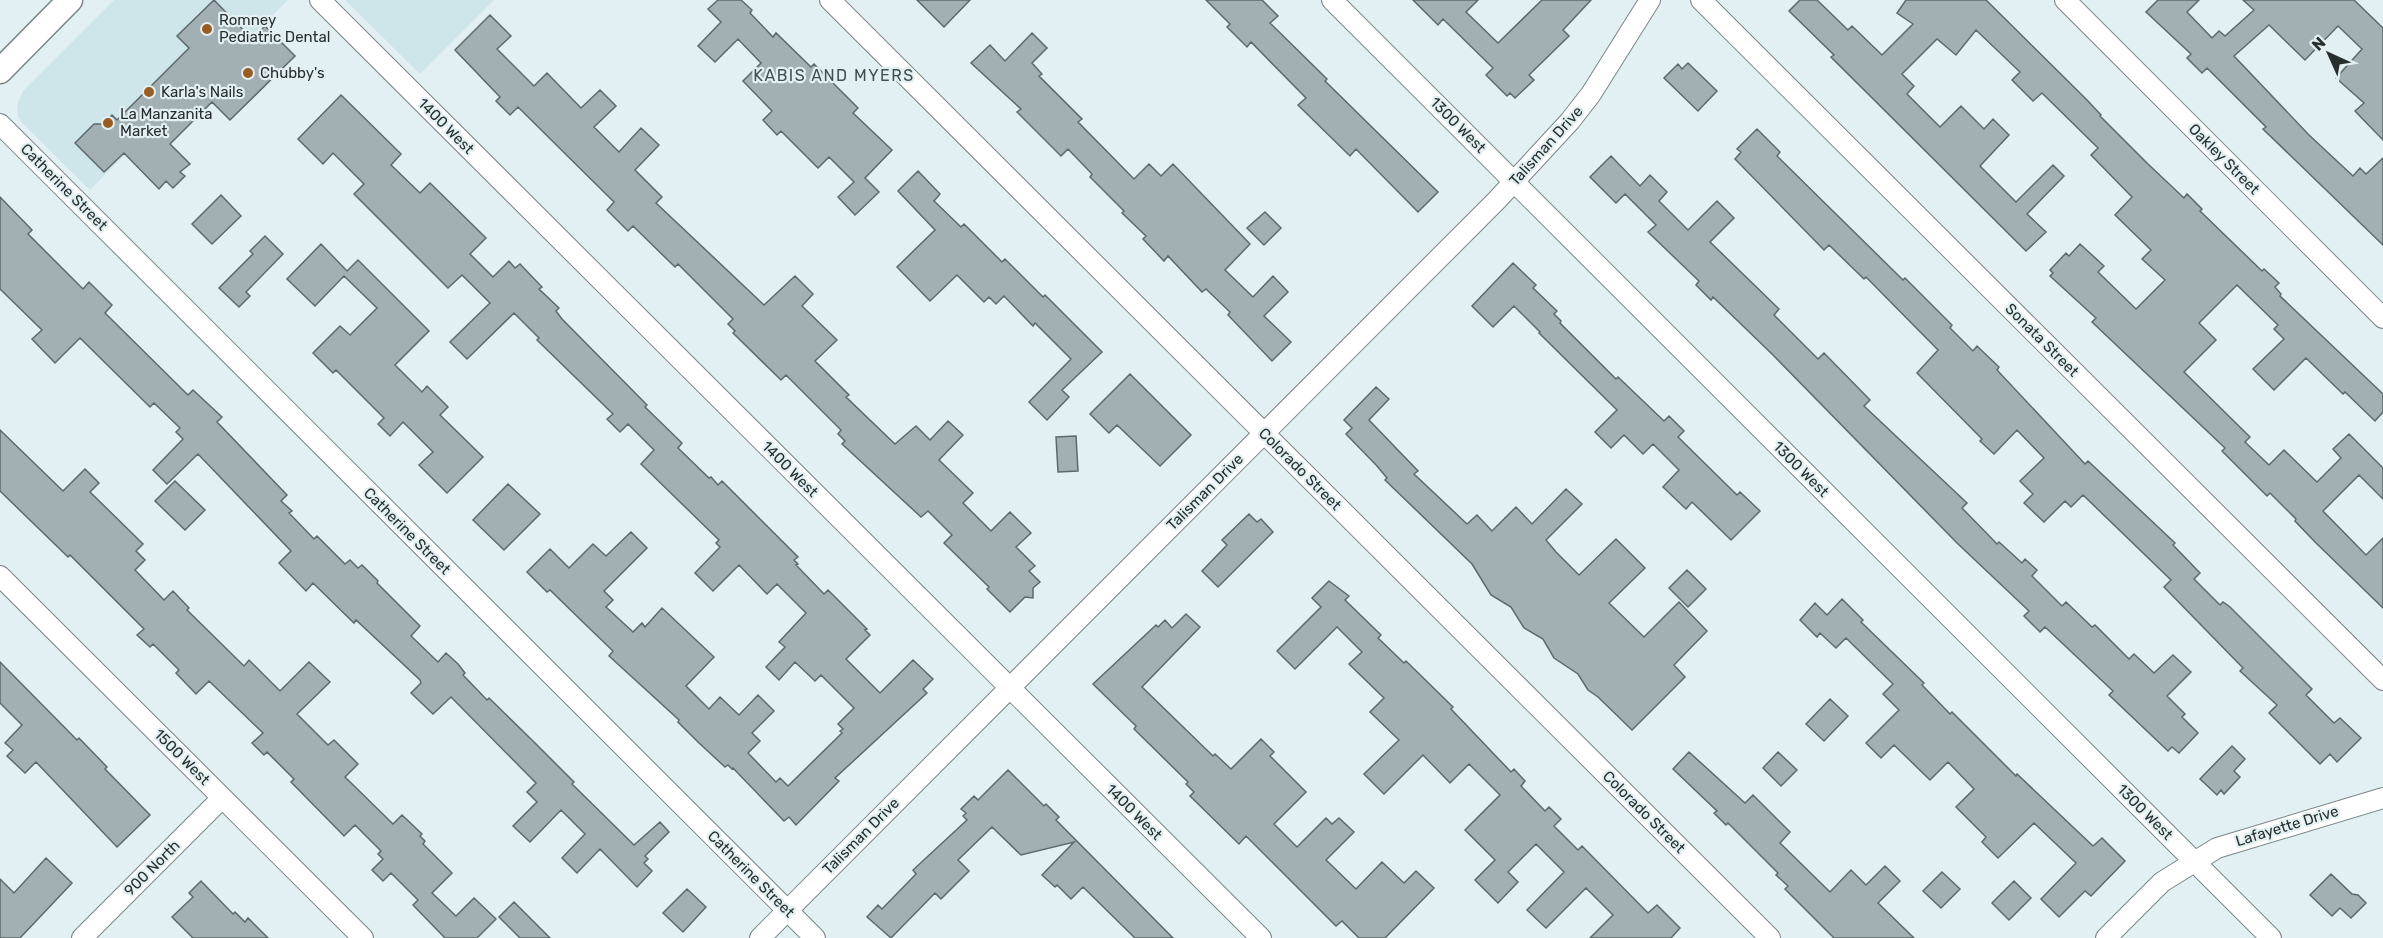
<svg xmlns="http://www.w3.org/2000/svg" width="2383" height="938" font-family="Rubik,sans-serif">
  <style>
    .built { fill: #cee5e9 }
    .building { fill: #a3b0b3; stroke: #5d6a6c; stroke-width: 1.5 }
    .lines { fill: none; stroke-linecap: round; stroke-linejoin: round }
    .minor-casing { stroke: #798588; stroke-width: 22 }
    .tertiary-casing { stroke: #798588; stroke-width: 27 }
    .minor { stroke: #fff; stroke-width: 20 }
    .tertiary { stroke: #fff; stroke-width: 24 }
    .poi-dot { fill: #9a5c21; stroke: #e2f0f3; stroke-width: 2 }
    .labels { text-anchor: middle; stroke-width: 4.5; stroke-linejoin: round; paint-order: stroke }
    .poi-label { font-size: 15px; fill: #282d2e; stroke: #e2f0f3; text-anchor: start }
    .street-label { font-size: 15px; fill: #282d2e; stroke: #e2f0f3 }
    .neighbourhood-label { font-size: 16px; letter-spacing: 1.5px; fill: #424d50; stroke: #e2f0f3 }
  </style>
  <rect width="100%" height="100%" fill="#e2f0f3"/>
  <path class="built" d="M114 0H288L197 90 192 86 90 190 24 125 18 117 17 105 23 91Z
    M345 0H494L420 74Z"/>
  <path class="building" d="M214 0 252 39 265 26 295 56 230 120 212 102 170 144 190 164 180 172 185 176 173 188 166 181 159 189 124 153 104 172 75 143 94 124H103L112 115 117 120 189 48 177 36Z
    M718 0H741L752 10 750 13 773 37 776 33 811 67 814 64 858 108 853 113 892 150 865 178 879 192 855 215 838 197 854 182 829 157 818 168 781 131 777 135 763 120 772 111 743 81 761 63 738 39 715 62 698 46 721 22 708 9Z
    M917 0H970L944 27Z
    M1206 0H1262L1278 16 1270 23 1327 79 1325 81 1438 192 1418 212 1356 149 1350 156 1298 105 1306 98 1251 42 1247 47 1227 27 1230 24Z
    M1413 0H1478L1466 12 1498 43 1542 0H1591L1563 30 1569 36 1529 75 1534 80 1515 98 1510 93 1507 96 1486 75 1493 68 1443 19 1438 25Z
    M1800 0H1817L1848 30 1852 26 1882 55 1913 24 1897 13 1906 0H1986L2087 100 2101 115 2100 116 2148 164 2184 198 2187 194 2202 209 2200 211 2262 271 2264 269 2279 283 2275 287 2281 294 2280 296 2383 394V412L2375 421 2345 392 2343 394 2306 358 2274 390 2253 369 2284 339 2274 329 2278 325 2237 285 2199 323 2216 340 2184 372 2250 437 2245 442 2269 465 2284 450 2317 482 2341 458 2333 449 2349 434 2383 468V499L2359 475 2323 511 2366 555 2383 538V608L2315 542 2295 521 2296 519 2270 493 2267 496 2222 451 2225 448 2092 322 2096 318 2050 276 2053 273 2050 270 2066 253 2069 256 2080 244 2104 266 2098 272 2136 309 2165 280 2142 259 2151 250 2115 215 2132 197 2091 155 2098 148 2042 93 2033 101 2012 80 2020 72 1976 30 1956 55 1937 39 1902 74 1914 86 1907 94 1940 127 1961 106 1984 129 1993 119 2009 135 1980 166 2016 202 2053 165 2064 176 2027 214 2046 232 2026 251 1831 57 1834 55 1789 11Z
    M2158 0H2199L2187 12 2212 38 2219 31 2225 36 2254 10 2243 0H2354L2383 28V140L2355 111 2364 103 2336 78 2362 49 2338 26 2305 60 2269 25 2234 56 2309 135 2353 176 2360 168 2366 174 2383 158V245L2263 129 2266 127 2207 68 2202 73 2187 58 2191 54 2146 12Z
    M490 15 511 36 497 49 534 86 547 73 581 108 600 90 616 106 594 127 619 152 641 128 659 145 635 170 662 197 656 203 764 305 795 276 813 294 802 306 837 340 815 361 849 395 846 397 895 444 916 426 930 440 948 421 963 435 939 460 973 493 963 503 991 531 1010 512 1031 533 1016 547 1035 566 1029 571 1040 582 1033 588V598L1025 597 1010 612 987 589 989 587 944 543 952 535 928 511 921 517 842 444 845 441 838 434 841 430 786 375 781 380 733 333 735 331 728 324 733 319 678 264 675 267 633 226 628 231 607 210 614 202 518 107 510 115 496 101 500 97 455 50Z
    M1032 33 1047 48 1032 63 1042 74 1039 76 1082 119 1078 122 1134 179 1149 164 1161 176 1173 164 1250 244 1225 270 1253 297 1273 276 1288 292 1264 316 1291 342 1272 361 1228 315 1230 312 1206 289 1202 292 1168 256 1164 261 1143 239 1146 236 1122 213 1124 211 1090 177 1092 174 1068 149 1061 156 1017 112 1021 109 971 63 990 45 1005 61Z
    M1688 63 1717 91 1698 111 1664 78 1678 64 1682 69Z
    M341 95 401 154 391 165 420 193 430 183 486 238 470 254 493 277 509 261 515 268 520 264 542 287 539 289 559 308 556 311 562 319 647 405 645 407 682 443 678 448 709 478 711 477 718 485 722 481 798 557 794 560 798 564 796 565 824 594 828 590 867 629 865 630 870 635 846 659 880 693 913 660 933 679 923 689 927 693 835 778 839 781 796 825 789 817 784 821 733 768 732 769 728 765 725 767 699 743 678 722 679 720 609 656 613 651 587 626 550 590 547 592 527 572 550 549 569 568 593 544 606 556 631 532 647 548 604 591 613 600 606 607 633 632 642 623 645 627 662 608 714 657 686 686 709 709 720 697 739 715 758 695 774 711 752 733 760 741 748 753 776 782 780 778 788 786 842 733 840 731 843 729 838 724 854 708 821 675 815 681 795 662 779 680 766 667 785 647 779 642 806 613 777 584 767 594 739 565 713 591 695 573 720 547 716 543 719 540 641 464 654 450 628 424 620 432 607 419 613 414 537 340 539 338 514 313 467 359 450 342 490 303 462 275 448 288 354 194 364 184 333 153 323 164 298 139Z
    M1757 129 1780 152 1777 156 1903 280 1905 278 1952 325 1950 328 1973 351 1977 346 1999 367 1997 370 2085 464 2088 461 2175 543 2173 545 2200 573 2194 579 2220 605 2223 602 2230 607 2312 689 2306 695 2334 723 2340 718 2361 738 2337 762 2330 754 2320 764 2269 713 2277 705 2240 671 2243 668 2164 587 2171 580 2083 495 2071 507 2065 501 2044 522 2024 503 2033 494 2020 481 2044 458 2017 430 1994 454 1980 441 1982 439 1917 373 1938 350 1866 277 1864 279 1829 245 1824 250 1735 159 1741 152 1737 149Z
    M1611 156 1640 186 1650 175 1667 192 1659 201 1688 230 1717 201 1734 218 1710 242 1779 309 1774 315 1818 359 1824 353 1870 400 1864 406 1967 503 1962 508 1997 544 1999 542 2022 563 2025 559 2037 570 2032 576 2062 606 2066 602 2092 627 2095 625 2129 659 2134 654 2154 673 2173 655 2191 672 2167 696 2185 714 2182 717 2198 733 2179 753 2172 747 2168 751 2109 695 2113 691 2045 627 2040 632 2024 616 2029 611 1957 543 1773 355 1713 297 1711 300 1696 285 1699 281 1648 232 1656 225 1625 194 1616 203 1590 177Z
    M918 171 940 194 934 201 961 227 964 224 1002 262 1005 259 1043 297 1045 295 1102 352 1062 390 1069 397 1047 420 1029 402 1071 359 1035 323 1033 326 1004 296 996 304 989 297 984 302 957 275 930 301 897 267 935 230 898 191Z
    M221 195 241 216 212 244 192 224Z
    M0 197 32 230 28 234 83 289 89 282 112 305 105 313 188 395 193 390 222 417 217 422 287 495 281 501 292 511 289 513 314 539 317 536 345 564 350 560 358 568 362 565 378 581 377 583 420 626 411 636 438 662 446 653 458 664 465 673 463 675 487 700 489 698 534 742 574 782 572 784 634 845 660 822 669 832 645 856 648 859 644 863 652 871 637 887 600 849 577 873 562 858 585 834 561 810 530 842 513 826 537 802 527 792 536 783 451 697 433 714 411 693 421 683 420 680 356 620 354 623 313 583 306 591 279 563 291 551 198 454 167 484 153 470 183 439 176 432 180 428 154 403 150 407 80 338 55 363 32 339 42 330 0 289Z
    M1265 212 1281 228 1264 245 1247 228Z
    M265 236 283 254 246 292 250 296 239 307 219 288 253 254 250 251Z
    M321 244 347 271 358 260 429 331 395 365 422 392 427 386 448 407 440 415 483 457 447 493 419 465 433 452 403 422 390 436 378 424 384 418 336 370 333 373 313 353 340 326 350 335 377 308 344 276 315 306 287 279Z
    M1513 263 1536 285 1533 288 1557 311 1554 314 1561 321 1560 323 1616 379 1618 377 1664 421 1669 416 1684 431 1678 437 1737 495 1740 492 1760 511 1731 540 1692 502 1686 509 1663 487 1679 470 1653 444 1643 454 1624 435 1611 448 1595 432 1617 410 1539 333 1540 332 1514 306 1493 327 1472 306Z
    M1130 374 1191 435 1160 466 1117 425 1109 433 1090 414Z
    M1376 387 1389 399 1369 420 1418 471 1414 474 1467 524 1477 515 1492 531 1516 507 1532 524 1566 489 1582 504 1546 540 1556 552 1579 575 1616 539 1645 568 1609 603 1644 637 1679 602 1707 631 1674 665 1685 677 1632 730 1598 697 1588 690 1578 674 1554 658 1543 639 1524 628 1511 607 1491 595 1472 564 1385 480 1387 478 1377 466 1346 434 1352 428 1344 420Z
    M0 430 63 491 85 469 99 483 90 492 143 544 136 551 145 560 135 570 164 600 173 591 189 608 187 610 244 666 249 660 280 691 309 662 330 682 297 714 328 745 334 740 358 764 345 777 393 824 402 815 422 834 420 836 425 841 423 844 452 873 432 893 456 916 474 898 496 919 477 938H445L413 905 418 900 391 873 383 881 372 870 383 859 378 854 381 851 355 825 344 836 291 782 294 779 267 752 264 755 252 743 263 733 209 681 196 694 176 673 179 670 153 644 150 647 137 635 144 629 70 555 68 557 0 491Z
    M1076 436 1078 471 1058 472 1056 437Z
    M175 481 205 510 185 530 155 501Z
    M508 484 540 514 504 550 473 520Z
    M1249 514 1257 522 1261 519 1273 532 1218 587 1202 571 1227 545 1222 540Z
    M1687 570 1706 589 1688 607 1669 588Z
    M1329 581 1349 596 1345 600 1381 635 1378 638 1404 663 1406 661 1453 707 1451 709 1511 772 1514 769 1525 781 1521 786 1545 811 1549 807 1561 819 1554 826 1578 850 1582 846 1648 913 1657 905 1680 928 1671 938H1590L1613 915 1586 888 1546 928 1527 910 1564 872 1536 844 1508 872 1518 882 1498 903 1475 880 1495 860 1465 830 1500 795 1469 764 1450 783 1423 755 1384 794 1364 774 1399 740 1370 712 1384 698 1349 664 1362 652 1337 627 1295 669 1277 651 1321 607 1312 598Z
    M1842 599 1863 620 1861 622 1924 683 1922 685 1950 714 1952 712 2016 776 2017 774 2093 846 2102 838 2125 861 2091 896 2085 891 2059 917 2041 899 2076 863 2034 823 1998 858 1982 842 1986 837 1956 807 1974 789 1948 762 1930 780 1894 745 1881 758 1866 743 1899 710 1883 694 1893 684 1846 638 1836 648 1820 633 1817 637 1800 620 1815 603 1827 615Z
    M1186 614 1200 627 1142 687 1213 756 1215 754 1231 769 1261 739 1274 752 1270 756 1306 792 1274 824 1297 847 1326 818 1332 824 1339 818 1354 832 1326 860 1356 889 1382 862 1404 883 1416 871 1434 888 1385 938H1359L1342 921 1336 926 1246 836 1239 844 1190 796 1194 792 1186 784 1188 782 1134 729 1136 726 1093 684 1156 625 1158 627 1165 620 1172 628Z
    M0 662 77 740 79 738 107 767 105 769 150 815 117 847 36 762 25 773 7 756 13 750 5 743 22 725 0 703Z
    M1830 699 1848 716 1824 741 1806 724Z
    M2232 746 2245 759 2234 771 2240 777 2224 794 2221 790 2217 795 2200 779Z
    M1689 752 1745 803 1753 795 1790 832 1780 843 1830 892 1851 870 1866 885 1885 866 1900 881 1878 903 1914 938H1834L1785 889 1788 886 1776 875 1778 873 1728 823 1726 825 1714 813 1717 811 1673 769Z
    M1778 752 1797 770 1781 786 1763 768Z
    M1008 770 1044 806 1046 804 1059 817 1056 820 1173 938H1135L1083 887 1071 899 1057 885 1055 887 1042 875 1074 842 1021 855 992 827 958 860 969 871 941 899 935 893 891 938 867 917 878 905 882 909 916 874 913 870 967 820 963 816 966 813 961 809 974 796 978 800Z
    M46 858 72 883 20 938H0V879L14 893Z
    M1942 872 1960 889 1941 908 1923 891Z
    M2331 874 2352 894 2358 895 2366 903 2351 918 2340 908 2332 916 2310 895Z
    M201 881 233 914 235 912 245 922 248 918 268 938H193L172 917 193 897 189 893Z
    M2014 881 2031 898 2009 920 1992 903Z
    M687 889 706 907 683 932 663 913Z
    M514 902 550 938H520L499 917Z"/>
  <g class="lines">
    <defs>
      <path id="minor" d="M320 0 1261 938
        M830 0 1770 938
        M1332 0 2271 938
        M1701 0 2383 680
        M2065 0 2383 318
        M0 124 815 938
        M0 576 363 938
        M82 938 222 798
        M760 938 1497 200 1570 121 1591 94 1650 0
        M2106 938 2162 882 2217 848 2383 798"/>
      <path id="tertiary" d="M0 71 70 0"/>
    </defs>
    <use href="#minor" class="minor-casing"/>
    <use href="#tertiary" class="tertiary-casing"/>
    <use href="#minor" class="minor"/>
    <use href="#tertiary" class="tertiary"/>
  </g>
  <g class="poi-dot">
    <circle cx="207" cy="29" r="6"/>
    <circle cx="248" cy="73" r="6"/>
    <circle cx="149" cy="92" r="6"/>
    <circle cx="108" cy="123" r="6"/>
  </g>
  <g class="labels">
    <g class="poi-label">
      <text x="219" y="25">Romney<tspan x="219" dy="17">Pediatric Dental</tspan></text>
      <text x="260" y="78">Chubby's</text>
      <text x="161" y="97">Karla's Nails</text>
      <text x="120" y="119">La Manzanita<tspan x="120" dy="17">Market</tspan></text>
    </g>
    <g class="street-label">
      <text transform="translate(1458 125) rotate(45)" y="5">1300 West</text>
      <text transform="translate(446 126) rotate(45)" y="5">1400 West</text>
      <text transform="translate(1546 146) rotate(-48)" y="5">Talisman Drive</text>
      <text transform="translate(2224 159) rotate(45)" y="5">Oakley Street</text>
      <text transform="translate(64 187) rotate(45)" y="5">Catherine Street</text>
      <text transform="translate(2042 340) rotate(45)" y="5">Sonata Street</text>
      <text transform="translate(790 469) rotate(45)" y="5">1400 West</text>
      <text transform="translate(1300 469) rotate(45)" y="5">Colorado Street</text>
      <text transform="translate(1801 469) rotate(45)" y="5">1300 West</text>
      <text transform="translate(1205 492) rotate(-45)" y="5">Talisman Drive</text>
      <text transform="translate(407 531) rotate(45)" y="5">Catherine Street</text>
      <text transform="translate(182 757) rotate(45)" y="5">1500 West</text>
      <text transform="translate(1134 812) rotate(45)" y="5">1400 West</text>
      <text transform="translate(1644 812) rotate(45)" y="5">Colorado Street</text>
      <text transform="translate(2145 812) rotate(45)" y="5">1300 West</text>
      <text transform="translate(2287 826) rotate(-17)" y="5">Lafayette Drive</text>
      <text transform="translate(861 836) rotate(-45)" y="5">Talisman Drive</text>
      <text transform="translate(152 868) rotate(-45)" y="5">900 North</text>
      <text transform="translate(751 874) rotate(45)" y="5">Catherine Street</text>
    </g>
    <g class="neighbourhood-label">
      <text x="834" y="81">KABIS AND MYERS</text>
    </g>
  </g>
  <g transform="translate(2329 54) rotate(315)" stroke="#e2f0f3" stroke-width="4.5" paint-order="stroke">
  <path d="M0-4.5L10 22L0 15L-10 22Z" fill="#282d2e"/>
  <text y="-9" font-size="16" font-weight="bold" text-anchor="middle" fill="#282d2e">N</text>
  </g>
</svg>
